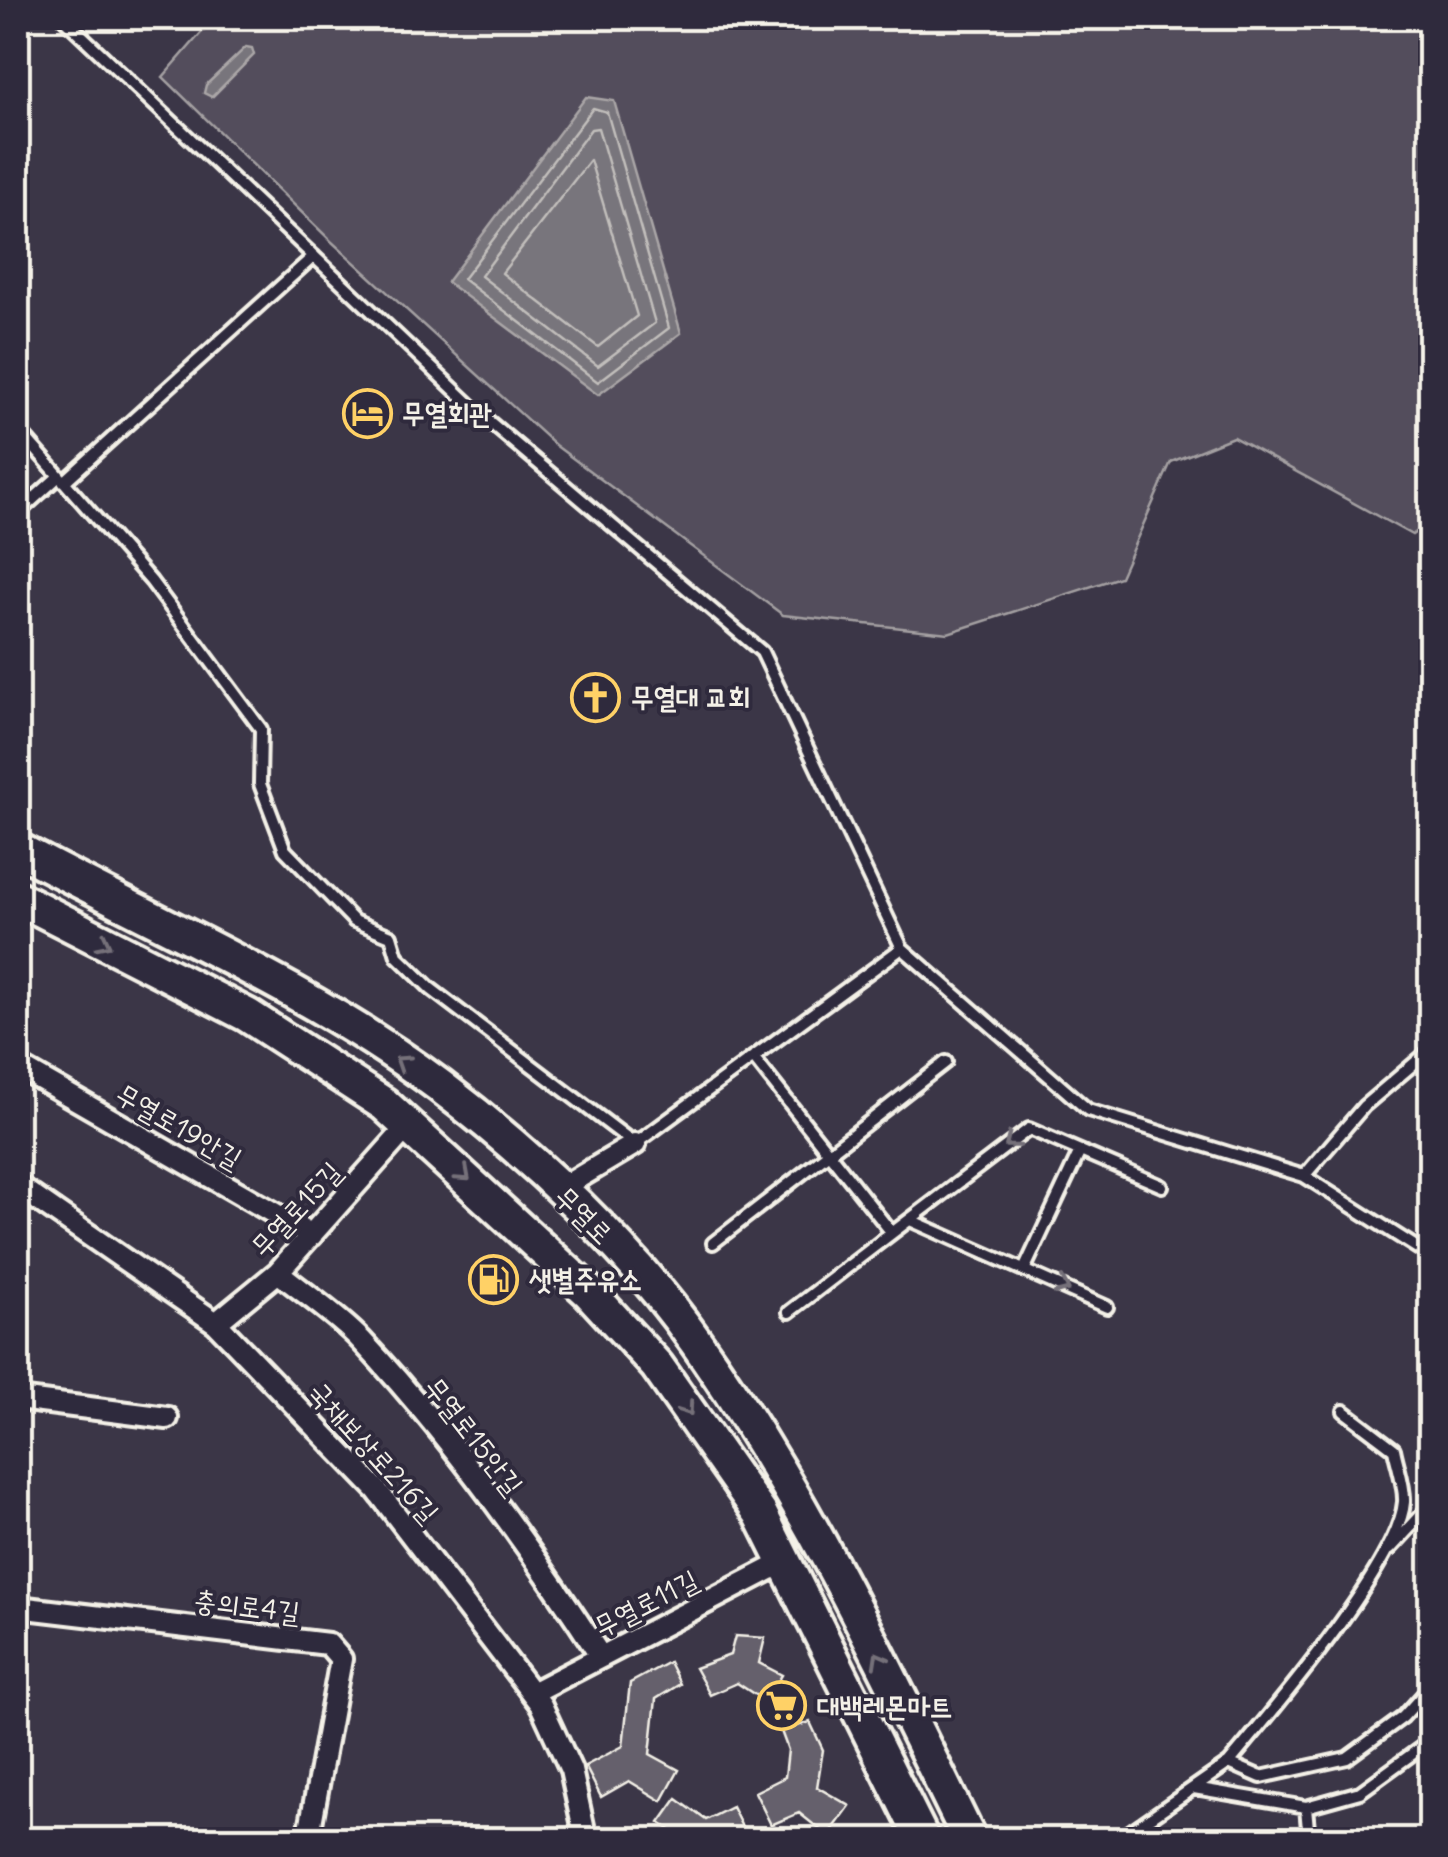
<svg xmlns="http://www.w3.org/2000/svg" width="1448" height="1857" font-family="Delius,'Poor Story',sans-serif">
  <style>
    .green { fill: #534e5c; stroke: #a4a0a2; stroke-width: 2.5 }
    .water { fill: #78747b; stroke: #aaa6a7; stroke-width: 2.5 }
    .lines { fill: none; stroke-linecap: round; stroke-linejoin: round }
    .shore { stroke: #c2bfbc; stroke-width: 2.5 }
    .building { fill: #65616c; stroke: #f4f1e8; stroke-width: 2.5 }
    .lane-casing { stroke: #f4f1e8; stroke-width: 18 }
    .street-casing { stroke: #f4f1e8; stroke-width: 28 }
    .primary-casing { stroke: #f4f1e8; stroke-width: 40 }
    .lane { stroke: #2f2a3d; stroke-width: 10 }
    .street { stroke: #2f2a3d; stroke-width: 20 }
    .primary { stroke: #2f2a3d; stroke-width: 32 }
    .oneway { stroke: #747079 }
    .labels { text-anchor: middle; stroke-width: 8; stroke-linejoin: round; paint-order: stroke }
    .poi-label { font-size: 28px; font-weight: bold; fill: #f4f1e8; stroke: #2f2a3d; text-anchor: start }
    .street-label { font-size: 28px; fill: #f4f1e8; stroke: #2f2a3d }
  </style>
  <rect width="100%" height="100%" fill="#3b3647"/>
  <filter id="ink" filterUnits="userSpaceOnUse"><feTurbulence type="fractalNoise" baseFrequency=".01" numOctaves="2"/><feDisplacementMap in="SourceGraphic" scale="20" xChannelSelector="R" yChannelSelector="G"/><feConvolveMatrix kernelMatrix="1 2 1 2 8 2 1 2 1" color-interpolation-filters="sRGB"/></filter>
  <g filter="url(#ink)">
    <path class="green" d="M214 18H1430V522L1412 535 1233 437 1171 462 1120 577 948 633 783 615 555 445 331 241 163 77Z"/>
    <path class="water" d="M246 47 252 48 254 55 212 97 204 93 206 85Z
      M586 97 614 101 681 333 598 395 447 282Z"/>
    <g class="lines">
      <path class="shore" d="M593 108 607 112 669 328 598 382 463 279Z
        M598 128 655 323 598 366 481 276 591 129Z
        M590 160 637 316 598 347 502 273Z"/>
    </g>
    <path class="building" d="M735 1636 765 1638 759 1663 782 1675 766 1702 737 1683 710 1695 695 1668 730 1655Z
      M669 1662 680 1684 656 1699 650 1754 679 1770 662 1801 629 1781 601 1797 585 1766 623 1746 630 1683Z
      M810 1722 823 1750 817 1787 850 1806 828 1836 799 1813 771 1825 755 1792 785 1777 788 1750 781 1731Z
      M677 1799 706 1820 732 1807 743 1829 726 1840H685L660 1823Z"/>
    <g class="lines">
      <defs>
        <path id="lane" d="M63 18 479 413 762 652 902 948 1088 1110 1304 1176 1430 1256
          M18 429 151 581 261 729 260 784 285 850 354 921 391 936 397 956 431 989 635 1144 902 948
          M64 482 314 256
          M18 513 59 476
          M753 1057 892 1233 1029 1129 1162 1186
          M1304 1176 1364 1106 1430 1050
          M910 1220 1107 1307
          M713 1243 946 1062
          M1024 1270 1080 1151
          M789 1312 892 1233
          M1390 1549 1430 1506
          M1229 1763C1271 1713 1399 1563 1404 1502 1405 1486 1397 1465 1394 1449L1344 1411
          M1194 1788 1306 1807
          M1144 1822 1151 1840
          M1118 1840 1229 1763 1261 1777 1347 1758 1403 1717 1430 1687
          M1309 1840 1306 1807 1360 1792 1430 1741"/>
        <path id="street" d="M18 1066 312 1235
          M18 1186 216 1323 376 1489 541 1705 571 1770 586 1840
          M558 1190 635 1144
          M278 1272C305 1294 337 1315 361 1340 451 1436 530 1547 601 1657
          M216 1323 278 1272 409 1125
          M18 1399 167 1418
          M18 1607 328 1644 341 1659 308 1840
          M532 1693 784 1562"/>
        <path id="primary" d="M18 849C159 925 311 989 440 1086 531 1155 631 1249 696 1342 805 1496 887 1671 970 1840
          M18 898 247 1015 384 1104 589 1292 657 1366 760 1513 923 1840"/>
      </defs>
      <use href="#lane" class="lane-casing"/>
      <use href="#street" class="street-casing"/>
      <use href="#primary" class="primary-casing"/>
      <use href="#lane" class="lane"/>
      <use href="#street" class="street"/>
      <use href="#primary" class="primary"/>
    </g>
    <defs><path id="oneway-chevron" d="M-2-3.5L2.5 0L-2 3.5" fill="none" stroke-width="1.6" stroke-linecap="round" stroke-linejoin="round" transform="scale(2.5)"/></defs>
    <g class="oneway">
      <use href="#oneway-chevron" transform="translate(104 943) rotate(27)"/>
      <use href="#oneway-chevron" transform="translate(402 1062) rotate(-147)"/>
      <use href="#oneway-chevron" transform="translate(1011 1142) rotate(142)"/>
      <use href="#oneway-chevron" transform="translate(464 1175) rotate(42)"/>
      <use href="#oneway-chevron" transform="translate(1063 1287) rotate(24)"/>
      <use href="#oneway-chevron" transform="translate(687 1409) rotate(55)"/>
      <use href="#oneway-chevron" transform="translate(879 1659) rotate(-119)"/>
    </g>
  </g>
  <defs>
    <symbol id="hotel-ring" viewBox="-11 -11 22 22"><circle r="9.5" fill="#2f2a3d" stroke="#ffd166" stroke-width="1.5"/><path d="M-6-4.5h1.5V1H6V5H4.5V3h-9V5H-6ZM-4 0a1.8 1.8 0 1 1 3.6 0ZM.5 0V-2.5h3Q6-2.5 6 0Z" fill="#ffd166"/></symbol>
    <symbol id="church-ring" viewBox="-11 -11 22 22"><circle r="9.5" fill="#2f2a3d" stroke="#ffd166" stroke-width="1.5"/><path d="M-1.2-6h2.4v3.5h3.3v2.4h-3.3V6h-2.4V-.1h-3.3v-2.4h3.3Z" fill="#ffd166"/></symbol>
    <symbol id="fuel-ring" viewBox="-11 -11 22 22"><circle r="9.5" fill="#2f2a3d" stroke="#ffd166" stroke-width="1.5"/><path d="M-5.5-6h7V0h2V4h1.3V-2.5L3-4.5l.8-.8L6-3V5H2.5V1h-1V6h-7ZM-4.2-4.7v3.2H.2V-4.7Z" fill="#ffd166"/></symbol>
    <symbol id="supermarket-ring" viewBox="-11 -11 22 22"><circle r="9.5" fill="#2f2a3d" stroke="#ffd166" stroke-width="1.5"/><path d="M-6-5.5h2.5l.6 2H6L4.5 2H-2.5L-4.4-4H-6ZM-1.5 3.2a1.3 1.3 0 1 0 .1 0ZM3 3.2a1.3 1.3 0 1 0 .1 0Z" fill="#ffd166"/></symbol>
  </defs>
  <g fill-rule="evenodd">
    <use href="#hotel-ring" x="340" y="386" width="55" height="55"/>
    <use href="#church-ring" x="568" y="670" width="55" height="55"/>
    <use href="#fuel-ring" x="466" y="1252" width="55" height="55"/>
    <use href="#supermarket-ring" x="754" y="1678" width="55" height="55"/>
  </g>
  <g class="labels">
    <g class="poi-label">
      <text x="402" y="423">무열회관</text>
      <text x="631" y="707">무열대 교회</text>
      <text x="529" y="1289">샛별주유소</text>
      <text x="817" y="1716">대백레몬마트</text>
    </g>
    <g class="street-label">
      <text transform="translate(179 1126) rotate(30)" y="10">무열로19안길</text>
      <text transform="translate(296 1209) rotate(-47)" y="10">무열로15길</text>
      <text transform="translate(584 1215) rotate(45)" y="10">무열로</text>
      <text transform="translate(474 1436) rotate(52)" y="10">무열로15안길</text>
      <text transform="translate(374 1452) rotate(48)" y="10">국채보상로216길</text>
      <text transform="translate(646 1603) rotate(-27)" y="10">무열로11길</text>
      <text transform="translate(247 1606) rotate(7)" y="10">충의로4길</text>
    </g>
  </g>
  <rect width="1448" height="1857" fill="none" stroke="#2f2a3d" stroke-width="60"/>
  <rect x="30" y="30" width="1388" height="1797" fill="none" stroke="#f4f1e8" stroke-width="4" filter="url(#ink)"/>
</svg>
